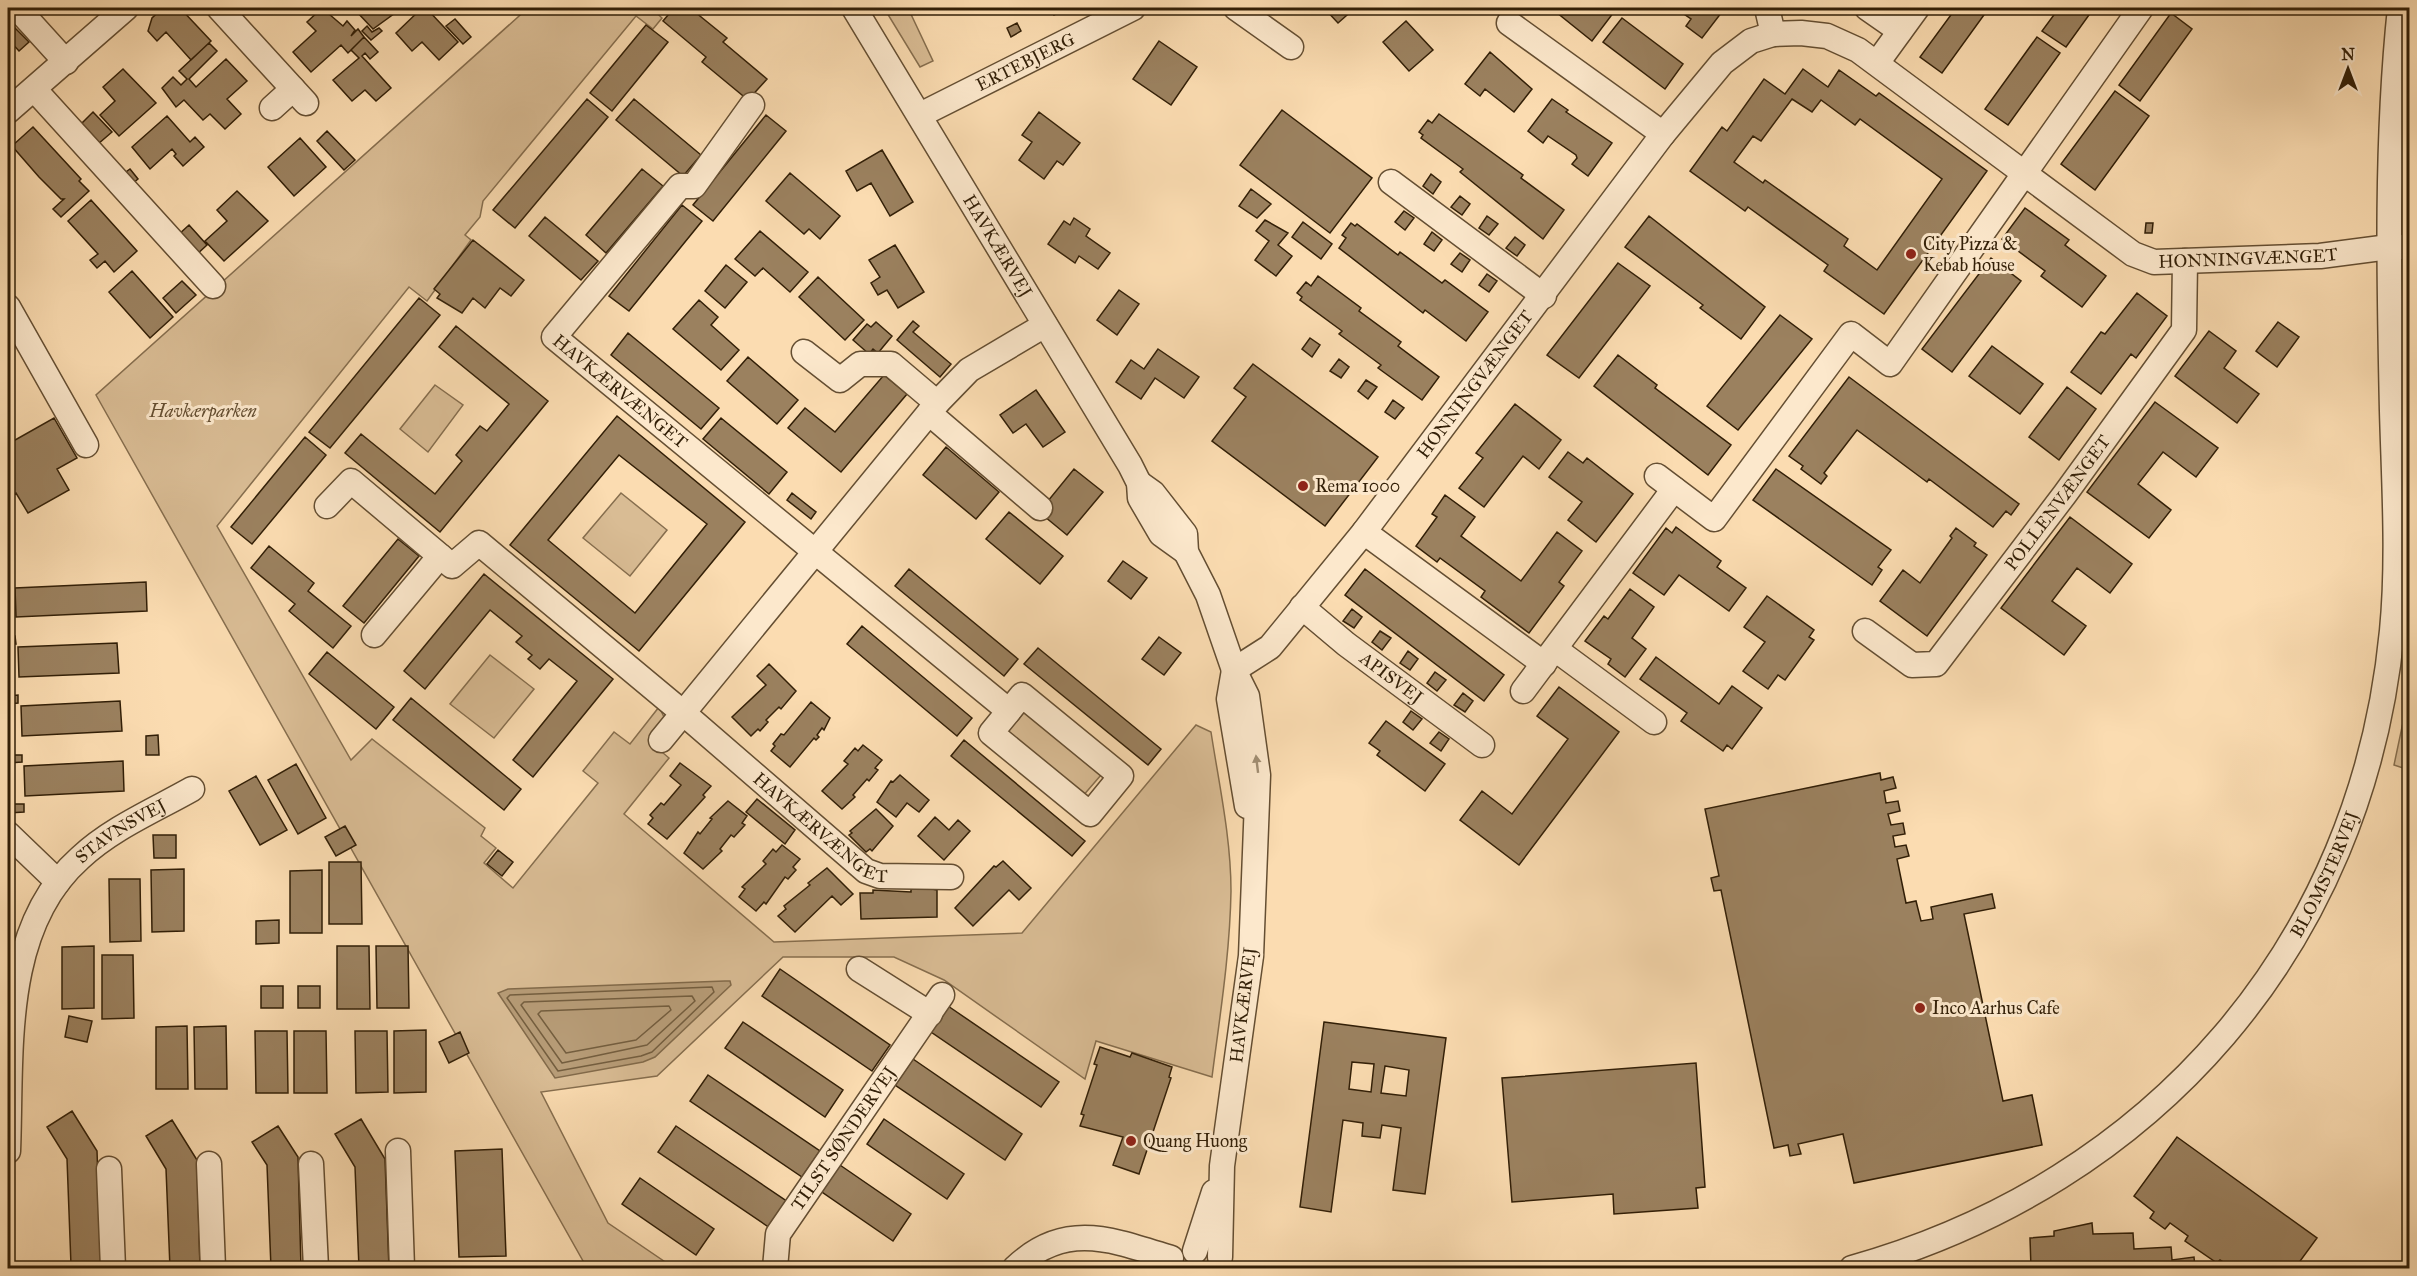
<svg xmlns="http://www.w3.org/2000/svg" width="2417" height="1276" font-family="'IM FELL Great Primer',serif">
  <style>
    .green { fill: #d9bc94; stroke: #866e4e; stroke-width: 1.5 }
    .water { fill: #b79c77; stroke: #826a4a; stroke-width: 1.5 }
    .lines { fill: none; stroke-linecap: round; stroke-linejoin: round }
    .shore { stroke: #745e3f; stroke-width: 1.5 }
    .building { fill: #9b815f; stroke: #321f07; stroke-width: 1.5; fill-rule: evenodd }
    .minor-casing { stroke: #644e32; stroke-width: 27 }
    .minor { stroke: #fce8cc; stroke-width: 24 }
    .oneway { fill: #a18e73 }
    .poi-dot { fill: #8f2418; stroke: #fce8cc; stroke-width: 2 }
    .labels { text-anchor: middle; stroke-width: 6; stroke-linejoin: round; paint-order: stroke }
    .street-label { font-size: 18px; fill: #321f07; stroke: #fce8cc }
    .poi-label { font-size: 18px; fill: #321f07; stroke: #fce8cc; text-anchor: start }
    .park-label { font-size: 18px; font-style: italic; fill: #644e31; stroke: #fce8cc }
  </style>
  <rect width="100%" height="100%" fill="#fbdcb1"/>
  <filter id="stains"><feTurbulence type="fractalNoise" baseFrequency=".00333" numOctaves="4"/><feColorMatrix values="0 0 0 0 .2 0 0 0 0 .09 0 0 0 0 .02 0 0 0 .5 -.17"/></filter>
  <radialGradient id="worn" r=".72"><stop offset=".6" stop-color="#630" stop-opacity="0"/><stop offset="1" stop-color="#630" stop-opacity=".3"/></radialGradient>
  <path class="green" d="M528 8H651L662 18 653 29 636 16 483 201 480 217 465 235 471 240 427 301 409 287 217 526 351 760 372 739 485 828 481 836 496 848 484 863 513 888 598 783 583 771 614 732 630 744 659 707 664 717 662 724 649 741 669 758 624 814 774 942 1022 933 1196 725 1211 732C1219 784 1231 838 1231 891 1230 953 1220 1015 1212 1077L1096 1041 1085 1079 944 980 894 957H783L657 1076 541 1092 608 1223 674 1268H587L96 395Z
    M884 8H908L933 61 920 67Z
    M435 385 463 405 428 452 400 429Z
    M621 493 667 530 630 576 583 538Z
    M490 655 534 689 494 738 450 704Z
    M2409 694V770L2394 765Z
    M1022 709 1101 775 1082 797 1002 732Z"/>
  <path class="water" d="M725 981H730L731 985 655 1057 643 1062 555 1078 498 993 508 989Z"/>
  <g class="lines">
    <path class="shore" d="M712 987 714 992 652 1052 641 1056 558 1071 507 998 510 995Z
      M692 996 695 1001 647 1045 562 1063 521 1005 524 1002Z
      M669 1006 671 1010 636 1040 566 1053 538 1014 541 1011Z"/>
  </g>
  <path class="building" d="M163 8H180L211 41 191 60 166 32 157 41 148 31 152 18Z
    M322 8 343 26 347 21 355 30 351 36 358 29 364 37 348 53 341 45 311 72 293 52 316 31 307 22Z
    M362 8H402L373 29 357 12Z
    M422 8H426L458 42 439 60 422 42 412 51 396 33Z
    M674 8H690L727 38 723 42 767 79 748 100 702 62 706 57 663 21Z
    M1051 8H1063L1064 10 1054 15Z
    M1324 8H1355L1338 23Z
    M1551 8H1617L1592 41Z
    M1675 8H1725L1702 38 1686 26 1691 19Z
    M1956 8H1989L1942 73 1920 57Z
    M2059 8H2094L2066 47 2042 31Z
    M2171 13 2192 29 2140 101 2119 85Z
    M1622 18 1683 64 1665 89 1603 42Z
    M455 19 471 37 463 44 446 26Z
    M8 21 29 42 19 51 8 39Z
    M1406 21 1433 50 1409 71 1383 42Z
    M1017 23 1021 31 1011 37 1007 28Z
    M646 25 668 42 612 111 590 93Z
    M367 26 372 32 379 28 382 31 371 40 362 31Z
    M364 37 378 52 370 59 365 53 362 56 391 88 376 101 365 90 352 101 333 80 359 58 351 50Z
    M2037 37 2060 53 2008 125 1985 109Z
    M1159 41 1197 67 1171 105 1133 79Z
    M209 43 217 51 189 79 196 87 226 59 247 81 227 99 241 114 225 129 210 114 203 120 184 100 176 107 162 88 173 77 181 85 187 79 179 71Z
    M1490 52 1532 89 1514 112 1485 89 1480 96 1465 84Z
    M123 69 156 103 119 136 100 115 115 101 103 87Z
    M1803 69 1828 87 1839 70 1876 96 1879 93 1987 171 1884 314 1824 271 1828 265 1748 207 1745 211 1690 171 1722 127 1727 131 1764 79 1785 94ZM1792 99 1812 112 1821 100 1855 125 1860 119 1942 179 1877 270 1844 246 1848 239 1765 180 1763 183 1734 162 1753 136 1761 141Z
    M2115 91 2149 116 2095 190 2061 164Z
    M587 99 608 117 515 228 493 210Z
    M634 99 701 155 683 176 616 120Z
    M1552 99 1568 110 1566 112 1612 143 1588 176 1572 164 1577 158 1576 155 1548 136 1543 143 1528 131Z
    M1282 110 1372 178 1330 233 1240 165Z
    M93 112 112 132 98 144 80 125Z
    M1039 112 1080 143 1063 165 1057 161 1044 179 1019 160 1032 142 1022 135Z
    M1439 114 1523 175 1521 178 1564 210 1543 239 1460 172 1463 169 1421 138 1423 135 1419 132 1428 120 1432 123Z
    M766 115 786 131 713 221 693 205Z
    M167 116 190 142 195 137 204 147 183 166 174 156 176 154 172 149 150 169 132 147Z
    M33 127 81 179 79 181 89 191 61 217 53 209 64 199H61L39 177 12 146Z
    M327 131 355 160 344 170 317 141Z
    M300 138 326 167 294 196 268 167Z
    M882 150 913 202 890 216 871 183 857 191 846 171Z
    M130 169 138 179 132 184 123 174Z
    M642 169 663 186 606 253 586 235Z
    M790 173 840 216 820 239 809 229 804 234 766 201Z
    M1431 174 1441 182 1433 194 1423 186Z
    M1251 189 1271 204 1257 218 1239 206Z
    M237 191 268 221 224 261 205 241 227 221 217 210Z
    M1460 196 1470 204 1462 215 1451 207Z
    M91 200 137 251 114 272 105 261 97 268 90 260 98 254 68 221Z
    M682 205 702 221 629 311 609 296Z
    M2025 208 2069 240 2065 245 2106 276 2082 307 2041 276 2045 271 2002 239Z
    M1404 211 1414 218 1405 230 1395 222Z
    M1487 216 1498 224 1489 235 1479 228Z
    M1649 216 1765 307 1741 339 1700 308 1703 305 1625 247Z
    M545 217 598 261 581 280 529 236Z
    M1074 218 1090 229 1086 236 1110 253 1098 269 1079 256 1075 263 1048 244 1064 221 1070 225Z
    M1265 220 1288 233 1278 245 1292 256 1276 276 1255 260 1269 241 1256 231Z
    M1303 222 1332 244 1321 259 1292 237Z
    M1351 223 1355 226 1357 224 1398 255 1400 252 1442 283 1445 280 1488 312 1466 341 1425 310 1423 313 1339 248 1346 238 1342 235Z
    M2146 223H2153L2152 233H2145Z
    M189 225 207 245 195 256 177 236Z
    M760 231 808 272 790 292 763 268 755 276 735 259Z
    M1432 232 1442 240 1434 251 1424 244Z
    M1515 237 1525 245 1517 256 1506 248Z
    M473 240 524 280 511 296 500 288 485 308 473 298 462 313 437 298 440 294 434 289Z
    M895 245 924 292 898 308 887 290 878 295 871 283 880 277 869 260Z
    M1460 253 1470 260 1462 272 1451 264Z
    M1991 258 2021 281 1952 372 1922 349Z
    M1618 263 1650 286 1579 378 1547 355Z
    M726 265 747 282 725 308 705 291Z
    M132 271 173 317 150 338 109 292Z
    M1487 274 1497 281 1489 292 1479 285Z
    M1318 276 1361 308 1359 311 1401 342 1398 346 1439 377 1422 400 1378 368 1381 365 1339 334 1342 331 1300 300 1302 297 1297 293 1306 282 1311 286Z
    M818 277 864 320 845 340 799 297Z
    M182 281 196 295 176 313 163 298Z
    M1119 290 1139 304 1117 335 1097 320Z
    M2137 293 2167 316 2136 358 2131 354 2101 394 2071 372 2101 332 2105 334Z
    M419 298 440 315 330 448 309 432Z
    M699 300 718 317 711 325 739 350 721 370 673 329Z
    M1780 315 1812 339 1738 430 1707 406Z
    M913 321 919 326 913 332 951 364 940 377 897 340Z
    M876 322 892 336 878 353 873 349 869 354 853 340 867 324 871 327Z
    M2278 322 2299 337 2277 367 2256 351Z
    M456 326 548 401 440 532 345 453 361 434 435 494 462 461 456 455 480 426 487 431 509 404 439 347Z
    M2209 331 2236 351 2224 368 2259 394 2237 423 2175 376Z
    M628 333 719 408 701 429 611 355Z
    M1310 338 1320 345 1312 357 1302 349Z
    M1992 346 2043 384 2020 414 1969 376Z
    M1158 349 1199 377 1184 398 1155 378 1141 399 1116 382 1131 360 1144 369Z
    M1618 355 1657 385 1655 388 1731 445 1708 475 1594 386Z
    M748 357 798 400 777 424 727 381Z
    M1339 359 1349 367 1341 378 1330 371Z
    M1253 364 1378 457 1325 526 1212 441 1246 397 1234 388Z
    M884 375 907 394 841 472 788 428 805 408 835 432Z
    M1849 377 2019 504 2011 515 2006 511 1993 527 1929 479 1927 482 1857 430 1824 473 1827 476 1821 484 1801 469 1803 466 1789 456Z
    M1366 380 1377 387 1368 399 1358 391Z
    M2067 387 2096 409 2059 460 2029 437Z
    M1036 390 1065 432 1043 447 1026 424 1013 433 1000 415Z
    M1393 400 1404 408 1395 419 1385 412Z
    M2155 402 2218 448 2196 477 2163 452 2138 484 2171 510 2149 538 2087 492Z
    M1515 404 1561 440 1539 469 1523 456 1484 507 1459 488 1483 458 1476 453Z
    M617 416 745 522 639 651 510 545ZM619 455 707 524 635 613 548 540Z
    M54 418 77 458 57 469 69 490 28 513 16 493 8 498V444Z
    M721 418 787 472 769 494 703 439Z
    M305 437 326 455 252 544 231 527Z
    M946 447 999 492 976 519 923 475Z
    M1568 452 1583 463 1587 458 1633 494 1596 542 1568 520 1582 502 1549 477Z
    M1074 469 1103 492 1067 535 1039 512Z
    M1776 469 1891 550 1878 567 1882 570 1872 585 1753 500Z
    M792 493 816 512 811 519 787 500Z
    M1445 495 1475 517 1461 536 1521 581 1557 532 1582 551 1559 582 1564 586 1529 633 1481 597 1485 591 1440 558 1437 562 1416 546 1437 517 1432 514Z
    M1009 512 1063 556 1040 584 986 539Z
    M2070 517 2132 564 2110 593 2077 568 2052 601 2086 626 2064 655 2001 608Z
    M1676 527 1721 561 1717 567 1746 588 1729 611 1679 575 1664 595 1633 573 1666 528 1672 533Z
    M1956 528 1976 543 1974 546 1987 555 1927 636 1880 601 1903 570 1920 583 1952 538 1950 536Z
    M398 539 419 556 364 623 343 606Z
    M269 546 314 583 308 591 351 626 333 648 289 611 295 604 251 568Z
    M1123 561 1147 578 1131 599 1108 581Z
    M909 569 1018 659 1004 676 895 586Z
    M1365 569 1504 675 1484 701 1345 595Z
    M12 570 13 578 8 579V571Z
    M484 574 613 679 533 777 513 760 577 681 549 659 540 669 528 659 532 655 516 642 522 636 490 610 425 689 404 671Z
    M146 582 147 611 16 617 15 588Z
    M1630 589 1654 607 1632 638 1646 649 1625 677 1608 664 1611 659 1585 641 1604 616 1608 619Z
    M1767 596 1814 630 1809 637 1814 640 1785 680 1778 675 1768 689 1743 671 1765 642 1744 627Z
    M1352 609 1362 617 1354 628 1343 621Z
    M862 626 972 718 957 736 847 644Z
    M1380 631 1391 638 1382 650 1372 642Z
    M8 636H15L16 644H8Z
    M1159 637 1181 653 1164 675 1142 659Z
    M117 643 119 673 19 677 18 647Z
    M1038 648 1161 749 1148 765 1024 664Z
    M1408 651 1418 659 1410 670 1400 663Z
    M327 652 394 707 376 729 309 674Z
    M1656 657 1719 704 1732 686 1762 708 1732 749 1727 745 1723 751 1681 721 1687 713 1640 679Z
    M769 664 796 691 781 709 779 707 766 720 768 722 760 731 758 729 751 736 732 717 766 685 757 676Z
    M1435 672 1446 680 1437 691 1427 683Z
    M1559 687 1619 732 1519 865 1460 820 1482 791 1512 814 1568 739 1537 716Z
    M1463 693 1473 701 1465 712 1454 705Z
    M18 695V703L8 704V696Z
    M411 698 521 789 504 810 393 720Z
    M120 701 122 731 22 736 21 706Z
    M811 702 830 718 824 730 822 728 817 735 819 737 816 740 814 738 790 767 771 751 775 746 773 744 781 734 784 735Z
    M1411 711 1422 719 1413 730 1403 722Z
    M1386 721 1445 764 1425 791 1377 755 1380 751 1369 743Z
    M1439 732 1449 739 1441 751 1430 743Z
    M158 735 159 755H146V736Z
    M964 740 1085 841 1072 856 951 756Z
    M863 745 882 760 875 768 878 770 869 781 867 779 853 795 855 797 842 809 822 791 848 764 844 761 855 748 858 751Z
    M8 755H22V762L8 763Z
    M123 761 124 791 25 796 24 766Z
    M680 763 711 786 703 795 705 797 667 839 648 824 653 818 650 815 661 803 664 805 681 785 670 776Z
    M296 764 326 818 298 834 268 780Z
    M1880 773 1881 780 1893 777 1896 788 1884 791 1886 803 1898 801 1900 811 1888 814 1891 825 1903 823 1905 834 1893 836 1895 847 1906 845 1909 856 1897 859 1906 903 1916 901 1921 921 1933 919 1931 907 1992 894 1995 908 1964 914 2003 1101 2032 1095 2042 1145 1854 1183 1843 1134 1798 1144 1801 1154 1790 1156 1788 1145 1774 1148 1721 890 1714 891 1711 878 1719 876 1705 809Z
    M900 775 929 800 919 812 907 803 896 817 877 802 891 781 893 782Z
    M256 776 287 830 260 845 229 791Z
    M757 799 795 830 785 844 746 812Z
    M728 801 747 816 742 823 745 825 734 837 731 835 720 849 722 851 703 869 684 853 698 832 700 834 712 819 710 818Z
    M8 804H24V812L8 813Z
    M876 809 893 826 872 851 870 849 866 852 849 835 852 833 850 831Z
    M935 817 949 830 958 820 970 831 944 860 918 836Z
    M345 826 356 845 336 856 325 837Z
    M153 835H176V858H154Z
    M782 845 800 859 793 867 796 870 788 879 785 877 766 904 764 902 756 911 739 897 745 889 742 887 766 864 763 861 773 849 776 852Z
    M498 850 513 862 502 876 487 864Z
    M1003 861 1031 888 1019 900 1009 890 973 926 955 908 994 866 996 867Z
    M329 862H361L362 924H329Z
    M827 868 853 894 841 905 832 896 795 932 778 916 786 909 784 906 810 885 808 883Z
    M184 869V931L152 932 151 870Z
    M322 870V933H290V871Z
    M109 879H140L141 941 110 942Z
    M927 888 937 890V917L861 919 860 893H873V890L911 892V889Z
    M279 920V943L256 944V921Z
    M94 946V1008L62 1009V947Z
    M337 946H369L370 1009H337Z
    M376 946H408L409 1008H377Z
    M102 955H133L134 1018 102 1019Z
    M780 969 890 1045 872 1071 762 996Z
    M261 986H283V1008H261Z
    M298 986H320V1008H298Z
    M948 1006 1059 1082 1041 1107 931 1032Z
    M69 1016 92 1021 87 1042 65 1037Z
    M743 1022 843 1090 825 1117 725 1048Z
    M1324 1022 1446 1038 1425 1194 1393 1190 1401 1128 1382 1125 1380 1138 1362 1136 1363 1123 1343 1120 1331 1212 1300 1207ZM1352 1062 1374 1064 1371 1092 1349 1089ZM1385 1066 1409 1070 1406 1096 1381 1093Z
    M187 1026 188 1089H156V1027Z
    M226 1026 227 1089H195L194 1027Z
    M426 1030V1092L394 1093V1031Z
    M255 1031H287L288 1093H256Z
    M294 1031H326L327 1093H294Z
    M355 1031H387L388 1092 356 1093Z
    M460 1032 469 1053 449 1063 439 1042Z
    M1100 1047 1130 1057 1132 1053 1172 1067 1169 1077 1171 1078 1139 1174 1113 1165 1123 1137 1080 1126 1084 1115 1081 1114 1097 1065 1094 1064Z
    M913 1059 1022 1134 1005 1160 895 1085Z
    M1696 1063 1705 1187 1696 1188 1698 1208 1614 1214 1613 1194 1512 1202 1502 1078Z
    M708 1075 820 1151 802 1177 690 1101Z
    M72 1111 97 1151 101 1263 71 1265 67 1159 47 1127Z
    M361 1119 385 1159 389 1268H359L355 1167 335 1134Z
    M884 1119 964 1174 947 1199 867 1144Z
    M172 1120 197 1160 200 1268H170L166 1169 146 1136Z
    M278 1126 298 1157 301 1268H271L267 1165 252 1142Z
    M676 1126 788 1202 770 1228 658 1152Z
    M2177 1137 2317 1238 2295 1268H2233L2220 1260 2217 1263 2185 1241 2188 1236 2170 1223 2165 1229 2150 1218 2154 1212 2134 1196Z
    M502 1149 506 1256 459 1257 455 1151Z
    M837 1163 911 1214 893 1241 819 1190Z
    M640 1178 714 1229 696 1255 622 1204Z
    M2092 1223 2093 1234 2133 1233 2134 1249 2171 1247 2172 1260 2194 1257 2195 1268H2031L2030 1238 2054 1236V1231Z"/>
  <g class="lines">
    <defs>
      <g id="minor">
        <path d="M17 8 66 62"/>
        <path d="M219 8 306 103"/>
        <path id="s1" d="M854 8 1130 465 1139 483 1140 498 1161 534 1186 552"/>
        <path d="M1236 8 1291 47"/>
        <path d="M1767 8 1773 34"/>
        <path d="M1867 8 1900 31"/>
        <path d="M1509 23 1663 134"/>
        <path d="M1877 63 1917 8"/>
        <path d="M34 89 213 286"/>
        <path id="s2" d="M752 105 694 186H680L554 337 1009 711"/>
        <path d="M272 108 293 89"/>
        <path d="M8 111 126 8"/>
        <path id="s3" d="M920 115 1133 8"/>
        <path d="M1391 182 1544 296"/>
        <path d="M8 307 86 445"/>
        <path d="M804 352 840 380 860 364H891L937 403"/>
        <path d="M929 413 1040 508"/>
        <path d="M1657 476 1714 519 1851 334 1890 364 2141 8"/>
        <path d="M1139 483 1153 493 1185 534 1186 552 1208 595 1234 670 1247 696 1258 775 1251 956 1222 1166 1220 1257"/>
        <path id="s4" d="M327 506 351 481 452 566 479 543 682 712 866 871 880 876 951 877"/>
        <path d="M1364 532 1544 664"/>
        <path id="s5" d="M1302 607 1346 644 1482 745"/>
        <path id="s6" d="M1865 631 1912 665 1936 664 2065 494 2184 330 2185 261"/>
        <path d="M374 635 440 556"/>
        <path d="M1555 649 1654 722"/>
        <path id="s7" d="M1234 670 1270 647 1364 532 1663 134 1722 63 1751 41 1773 34 1801 33 1827 36 1858 50 2133 254 2154 262 2320 256 2389 247H2410"/>
        <path d="M1234 670 1229 699 1247 806"/>
        <path d="M1523 691 1674 489"/>
        <path d="M1022 695 1121 776 1090 814 991 733Z"/>
        <path d="M661 740 937 403 969 370 1045 325"/>
        <path d="M8 834 58 882"/>
        <path d="M859 969 930 1014"/>
        <path id="s8" d="M8 1151C12 1053 0 929 80 858 112 828 155 810 192 789"/>
        <path d="M398 1151 402 1268"/>
        <path d="M209 1164 213 1268"/>
        <path d="M311 1164 316 1268"/>
        <path d="M109 1169 113 1268"/>
        <path d="M1195 1251 1214 1192"/>
        <path id="s9" d="M775 1268 778 1234 942 995"/>
        <path d="M1015 1268C1065 1220 1113 1240 1171 1258"/>
        <path id="s10" d="M1852 1268C2154 1183 2362 945 2392 631 2399 558 2394 484 2392 411 2389 277 2386 141 2400 8"/>
      </g>
    </defs>
    <use href="#minor" class="minor-casing"/>
    <use href="#minor" class="minor"/>
  </g>
  <defs><path id="oneway-solid" d="M-6-.8H1V-3.2L6.5 0L1 3.2V.8H-6Z" transform="scale(1.5)"/></defs>
  <use class="oneway" href="#oneway-solid" transform="translate(1257 764) rotate(-97)"/>
  <g class="poi-dot">
    <circle cx="1911" cy="254" r="6"/>
    <circle cx="1303" cy="486" r="6"/>
    <circle cx="1920" cy="1008" r="6"/>
    <circle cx="1131" cy="1141" r="6"/>
  </g>
  <g class="labels">
    <g class="street-label">
      <text dy="6" stroke="none"><textPath href="#s3" startOffset="118">ERTEBJERG</textPath></text>
      <text dy="6" stroke="none"><textPath href="#s1" startOffset="278">HAVKÆRVEJ</textPath></text>
      <text dy="6" stroke="none"><textPath href="#s7" startOffset="1388">HONNINGVÆNGET</textPath></text>
      <text dy="6" stroke="none"><textPath href="#s7" startOffset="376">HONNINGVÆNGET</textPath></text>
      <text dy="6" stroke="none"><textPath href="#s2" startOffset="396">HAVKÆRVÆNGET</textPath></text>
      <text dy="6" stroke="none"><textPath href="#s6" startOffset="284">POLLENVÆNGET</textPath></text>
      <text dy="6" stroke="none"><textPath href="#s5" startOffset="114">APISVEJ</textPath></text>
      <text dy="6" stroke="none"><textPath href="#s4" startOffset="648">HAVKÆRVÆNGET</textPath></text>
      <text dy="6" stroke="none"><textPath href="#s8" startOffset="360">STAVNSVEJ</textPath></text>
      <text dy="6" stroke="none"><textPath href="#s10" startOffset="636">BLOMSTERVEJ</textPath></text>
      <text transform="translate(1243 1005) rotate(-83)" y="6">HAVKÆRVEJ</text>
      <text dy="6" stroke="none"><textPath href="#s9" startOffset="150">TILST SØNDERVEJ</textPath></text>
    </g>
    <g class="poi-label">
      <text x="1923" y="250">City Pizza &amp;<tspan x="1923" dy="21">Kebab house</tspan></text>
      <text x="1315" y="492">Rema 1000</text>
      <text x="1932" y="1014">Inco Aarhus Cafe</text>
      <text x="1143" y="1147">Quang Huong</text>
    </g>
    <g class="park-label">
      <text x="203" y="417">Havkærparken</text>
    </g>
  </g>
  <rect width="2417" height="1276" fill="none" stroke="#fbdcb1" stroke-width="30"/>
  <rect x="9" y="9" width="2399" height="1258" fill="none" stroke="#321f07" stroke-width="3"/>
  <rect x="15" y="15" width="2387" height="1246" fill="none" stroke="#321f07" stroke-width="1.5"/>
  <g transform="translate(2348 69)" stroke="#fce8cc" stroke-width="4.5" paint-order="stroke">
  <path d="M0-4.5L10 22L0 15L-10 22Z" fill="#321f07"/>
  <text y="-9" font-size="16" font-weight="bold" text-anchor="middle" fill="#321f07">N</text>
  </g>
  <rect width="100%" height="100%" filter="url(#stains)"/>
  <rect width="100%" height="100%" fill="url(#worn)"/>
</svg>
